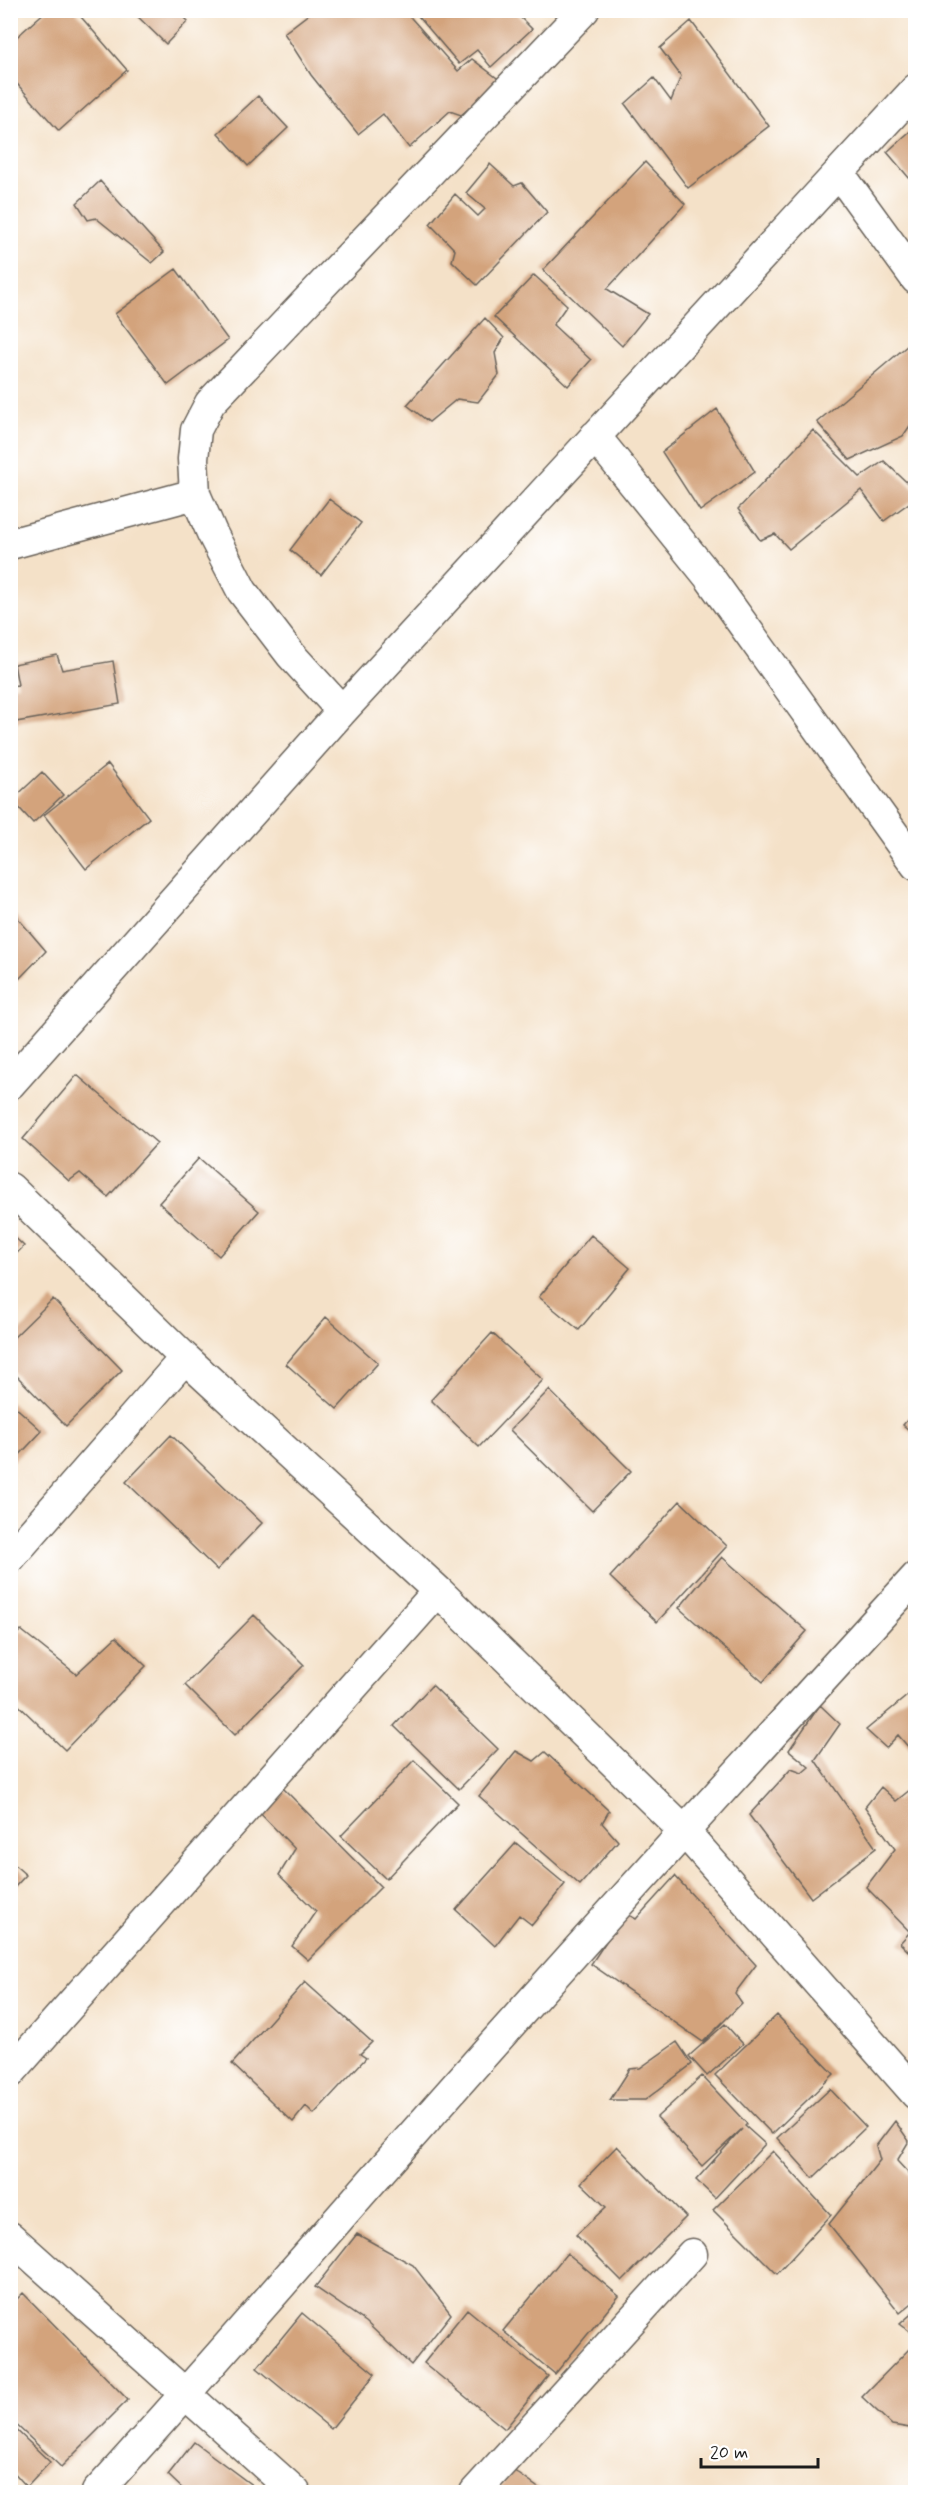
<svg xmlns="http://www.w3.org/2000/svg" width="926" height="2503" font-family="Mynerve,sans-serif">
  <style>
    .building { fill: #d3a37b }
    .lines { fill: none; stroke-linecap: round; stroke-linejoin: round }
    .minor-casing { stroke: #686158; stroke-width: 33 }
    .minor { stroke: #fff; stroke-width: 30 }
  </style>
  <rect width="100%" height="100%" fill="#fff"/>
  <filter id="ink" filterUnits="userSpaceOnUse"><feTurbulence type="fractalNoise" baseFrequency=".0167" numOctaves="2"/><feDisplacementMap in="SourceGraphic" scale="12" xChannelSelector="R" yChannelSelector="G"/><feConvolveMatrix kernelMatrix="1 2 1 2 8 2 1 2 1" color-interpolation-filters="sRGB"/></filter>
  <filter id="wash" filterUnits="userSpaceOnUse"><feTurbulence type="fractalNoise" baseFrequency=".008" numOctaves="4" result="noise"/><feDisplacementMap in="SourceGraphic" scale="24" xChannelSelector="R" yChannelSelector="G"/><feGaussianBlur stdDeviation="1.35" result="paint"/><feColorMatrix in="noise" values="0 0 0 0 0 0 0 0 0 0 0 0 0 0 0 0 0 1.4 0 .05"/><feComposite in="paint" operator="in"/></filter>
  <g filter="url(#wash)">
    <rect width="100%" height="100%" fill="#f4e1c8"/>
    <g id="blocks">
      <path class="building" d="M47 10H75L127 70 59 131 10 76V43Z
        M131 10H177L188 21 166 44Z
        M314 10H404L458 71 472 59 501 81 461 115 450 111 409 148 383 114 358 134 311 75 284 33Z
        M413 10H523L518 15 532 29 491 67 477 50 459 64Z
        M691 21 769 126 688 188 625 104 654 78 671 101 681 76 660 48Z
        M258 96 288 128 248 166 218 133Z
        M916 126V186L887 152Z
        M645 162 685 204 607 289 648 314 622 346 543 270Z
        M490 164 514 186 522 183 547 212 477 285 452 261 455 250 430 224 455 194 478 216 485 209 466 193Z
        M100 181 164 252 152 263 96 218 88 220 77 203Z
        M176 269 228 340 168 385 115 314Z
        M534 275 567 305 553 325 591 360 568 386 494 317Z
        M485 318 504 338 495 353 499 375 478 402 457 399 429 422 407 405Z
        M914 340 916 417 903 436 850 460 817 422Z
        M717 409 755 472 700 511 662 452Z
        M813 430 860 477 884 461 916 491V498L884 521 861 490 789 549 775 534 760 540 738 509Z
        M329 499 361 523 321 575 290 550Z
        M57 655 62 670 113 661 120 704 10 723V686L18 685 14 664Z
        M108 764 149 818 86 869 44 815Z
        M42 772 63 795 33 823 12 800Z
        M10 909 46 951 17 981 10 976Z
        M77 1075 157 1143 108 1197 80 1173 69 1181 23 1139Z
        M199 1158 259 1211 219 1256 159 1203Z
        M10 1233 24 1246 10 1260Z
        M591 1235 630 1268 579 1330 539 1297Z
        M53 1299 122 1370 66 1426 10 1369V1341Z
        M326 1317 378 1363 337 1409 286 1364Z
        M492 1333 543 1380 479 1447 431 1400Z
        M549 1390 631 1471 592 1511 510 1430Z
        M10 1402 42 1431 10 1465Z
        M916 1410V1436L903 1425Z
        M171 1435 262 1523 217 1570 126 1482Z
        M680 1501 727 1546 657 1622 610 1577Z
        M722 1557 807 1631 763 1682 679 1608Z
        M254 1615 304 1665 235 1735 185 1685Z
        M21 1630 76 1674 116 1637 146 1666 65 1750 10 1697V1641Z
        M432 1685 498 1749 459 1789 394 1726Z
        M913 1691 916 1694V1756L898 1735 886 1748 866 1730Z
        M820 1705 840 1724 815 1760 876 1848 811 1898 749 1815 791 1769 802 1773 809 1767 789 1750Z
        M516 1751 534 1761 545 1752 609 1811 602 1823 618 1841 580 1885 479 1796Z
        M414 1760 458 1803 386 1879 341 1836Z
        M278 1783 381 1887 308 1960 292 1946 316 1911 279 1875 295 1849 255 1808Z
        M916 1785V1959L900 1943 910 1932 866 1887 895 1849 865 1807 881 1787 896 1801Z
        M516 1843 565 1884 532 1925 519 1915 495 1946 456 1910Z
        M10 1861 26 1875 10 1892Z
        M675 1876 756 1965 735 1993 742 2003 703 2042 591 1964 625 1913 636 1919Z
        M305 1982 372 2042 360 2054 366 2058 314 2114 306 2106 293 2122 232 2064Z
        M777 2015 834 2074 772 2134 715 2075Z
        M725 2024 743 2044 707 2076 689 2056Z
        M677 2042 692 2064 645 2100H610L630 2069 640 2068Z
        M702 2076 747 2124 745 2126 765 2144 715 2198 696 2180 742 2129 702 2166 657 2117Z
        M830 2089 866 2127 813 2178 777 2138Z
        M895 2121 909 2141 897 2161 911 2176 916 2173V2300L900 2313 829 2224 880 2160 876 2146Z
        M617 2146 686 2217 622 2281 576 2235 606 2207 581 2183Z
        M773 2151 831 2215 777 2274 713 2210Z
        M357 2234 413 2265 451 2314 411 2365 366 2322 315 2287Z
        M567 2253 619 2296 555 2374 503 2331Z
        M23 2293 128 2400 61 2467 10 2419V2306Z
        M467 2309 548 2376 505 2429 424 2363Z
        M916 2310V2336L900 2324Z
        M302 2313 375 2374 331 2429 257 2368Z
        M913 2345 916 2348V2429L892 2425 862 2397Z
        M10 2424 50 2462 27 2487 10 2468Z
        M194 2442 261 2492H186L168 2475Z
        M513 2470 544 2492H497Z"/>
    </g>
  </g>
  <g filter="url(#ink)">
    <use href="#blocks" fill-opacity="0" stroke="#686158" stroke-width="1.5"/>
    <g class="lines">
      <defs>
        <path id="minor" d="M839 173 916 279
          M595 436 709 577 916 865
          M10 544 195 494
          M342 711 291 655 242 591 212 533 195 494 193 459 196 430 210 403 584 10
          M10 1084 342 711 916 89
          M10 1188 185 1358 438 1591 684 1831 916 2094
          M10 1558 185 1358
          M10 2073 438 1591
          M10 2237 295 2492
          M97 2492C205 2374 309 2252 415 2132 580 1945 748 1761 916 1577
          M475 2492 692 2254"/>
      </defs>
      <use href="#minor" class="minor-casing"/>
      <use href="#minor" class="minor"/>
    </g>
  </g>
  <rect width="926" height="2503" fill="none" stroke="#fff" stroke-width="36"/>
  <path d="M701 2458v9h117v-9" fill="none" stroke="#1c1c1c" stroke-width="3"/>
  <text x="710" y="2458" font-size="18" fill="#1c1c1c" stroke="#ffffff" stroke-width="4.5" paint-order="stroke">20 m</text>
</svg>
